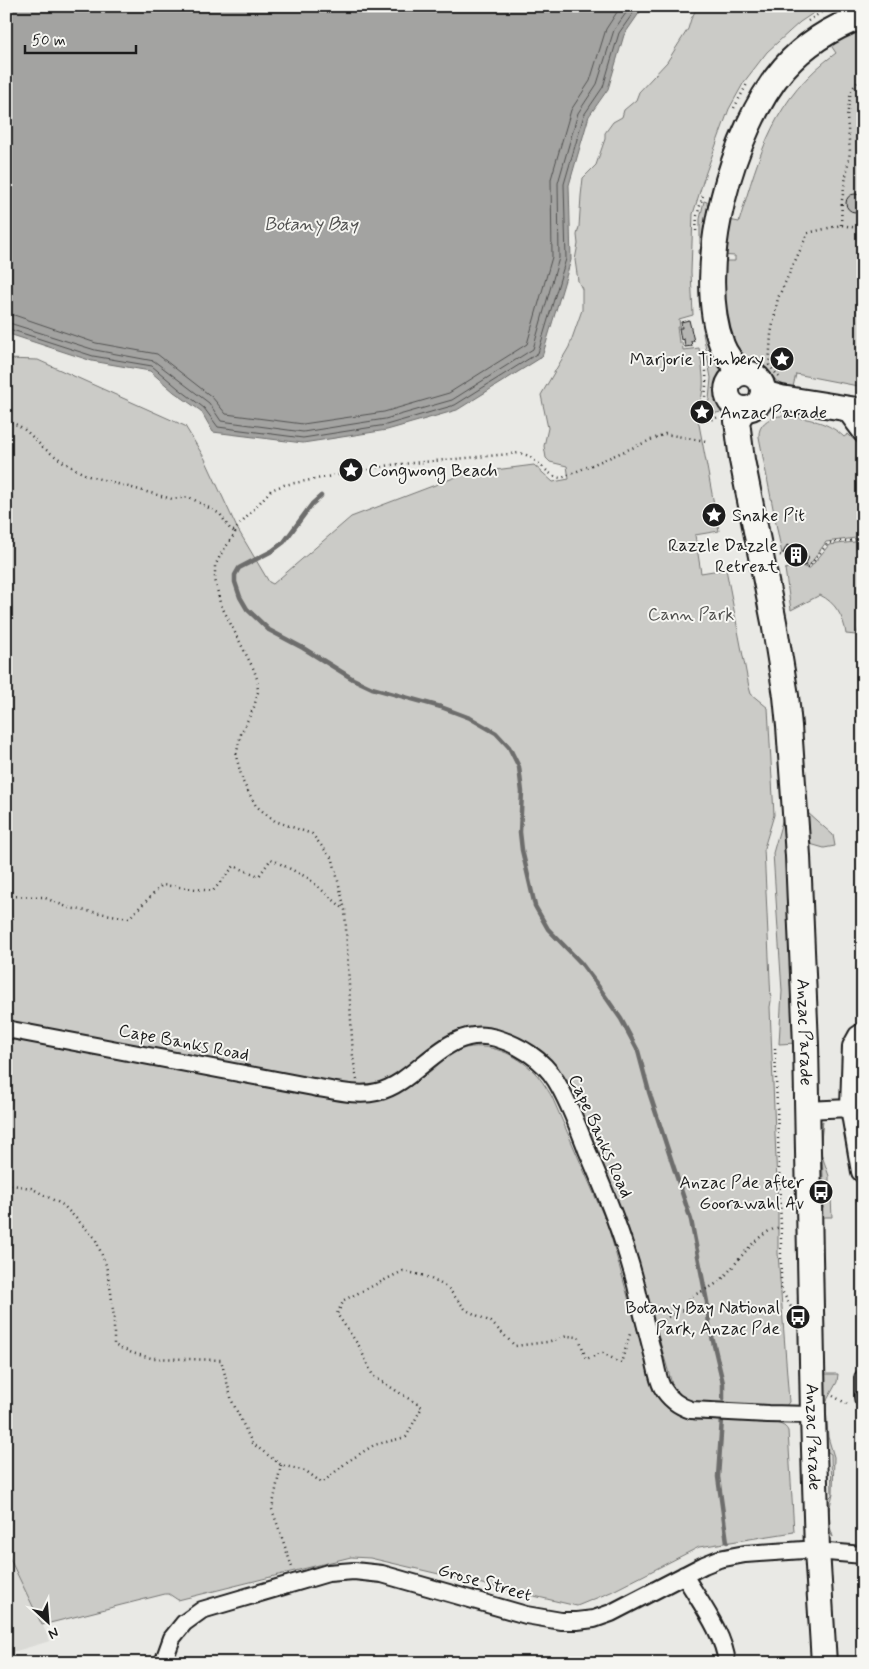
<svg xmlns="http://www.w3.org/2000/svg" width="869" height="1669" font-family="Mynerve,sans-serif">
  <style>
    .built { fill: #dadad6 }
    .green { fill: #cbcbc7; stroke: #747472 }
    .water { fill: #a3a3a1; stroke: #6d6d6c }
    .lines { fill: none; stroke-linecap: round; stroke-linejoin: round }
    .shore { stroke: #525251; stroke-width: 1 }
    .stream { stroke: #6d6d6c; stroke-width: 4.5 }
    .building { fill: #b6b6b3; stroke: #1c1c1c }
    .street-casing { stroke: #1c1c1c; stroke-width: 20 }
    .secondary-casing { stroke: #1c1c1c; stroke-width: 28 }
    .path { stroke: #1c1c1c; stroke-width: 2.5; stroke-dasharray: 1 4; stroke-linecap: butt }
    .street { stroke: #f6f6f2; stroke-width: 16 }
    .secondary { stroke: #f6f6f2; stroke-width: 24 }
    .labels { text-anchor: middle; stroke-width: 4; stroke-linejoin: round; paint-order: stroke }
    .poi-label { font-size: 18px; fill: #1c1c1c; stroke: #f6f6f2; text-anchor: end }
    .park-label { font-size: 18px; fill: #51514f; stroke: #f6f6f2 }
    .street-label { font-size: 18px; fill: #1c1c1c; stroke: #f6f6f2 }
    .water-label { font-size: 19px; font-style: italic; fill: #525251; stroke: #f6f6f2 }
  </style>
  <rect width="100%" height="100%" fill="#e9e9e5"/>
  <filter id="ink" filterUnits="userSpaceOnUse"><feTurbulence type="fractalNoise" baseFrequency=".02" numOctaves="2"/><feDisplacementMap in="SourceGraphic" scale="10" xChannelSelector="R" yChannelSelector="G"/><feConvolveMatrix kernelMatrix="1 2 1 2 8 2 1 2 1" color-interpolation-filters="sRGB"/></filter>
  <g filter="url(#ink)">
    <path class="built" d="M6 1549 50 1641 6 1654Z"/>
    <path class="green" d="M698 6H824L800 22 767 52 744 82 729 109 705 175 693 214 691 272 693 315 679 319 680 327H677L679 342H682L683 350 699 348C701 361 704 375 703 388 702 399 698 408 698 419L719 531 695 535 701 573 726 569 749 687 751 694 768 708 774 815 764 848 771 1001 770 1007 778 1210V1253L789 1402 785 1407 696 1404 683 1399 674 1391 627 1228 564 1081 492 1031 379 1085 355 1087 6 1022V359L38 360 185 426 205 459 237 528 269 582 273 584 351 517 464 474 534 465 553 482 569 479 567 466 550 462 546 458 544 446 548 428 541 395 569 347 582 310V289L578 281 575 260 578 244 577 235 579 227 581 196 583 178 596 165 605 139V133L613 122 622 117 624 110 636 100 639 92 667 62 688 29 691 19Z
      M863 23V387L796 374 793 387 778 383 768 370 761 364 744 360 731 351 718 261H735V256L719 255 724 219 739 222C760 152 774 98 836 53L828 41Z
      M704 201 707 202 711 237 709 254H699V250L703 249V245L700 244V219Z
      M713 331 725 369C711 386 717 393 721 412L707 415 705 412 709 400 711 378 703 333Z
      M779 416C801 417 827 420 844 437L848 434 863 449V537L826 542 808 567 805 566 809 557 788 545 782 554 759 437C758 425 768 418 779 416Z
      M863 541V620L856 635 846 634C844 617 835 602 820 595L791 610 785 569 792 567 795 563 809 569 829 545Z
      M778 722 797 1043 779 1044 782 991 773 853 783 818Z
      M808 813 833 835 835 846 824 848 810 844Z
      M6 1038 358 1103C391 1101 408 1089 433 1069 441 1063 448 1055 457 1051 482 1040 513 1052 531 1069 540 1077 546 1087 552 1097L608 1226 654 1389 667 1406 694 1420 771 1422C778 1424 785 1424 788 1431L794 1532 699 1547 611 1592 577 1606 370 1558 351 1557 182 1599 178 1600 169 1594H165L42 1625 6 1551Z
      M823 1121 820 1150 829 1176V1184H823C823 1177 823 1168 822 1161 820 1148 810 1129 823 1121Z
      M823 1198H831L832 1217H819L824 1206Z
      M824 1374H838L837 1382 827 1400 826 1408 828 1437 834 1457 833 1493 829 1511 830 1527 833 1537 827 1528V1500L832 1495 831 1457V1454L825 1450Z"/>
    <path class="water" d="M6 6H644L624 35 608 89 589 116 569 185 571 260 542 357 457 410 387 430 303 443 213 432 201 411 174 392 150 371 92 361 6 333Z"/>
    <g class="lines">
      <path class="shore" d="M6 315H14L96 343 157 354 212 397 226 414 303 424 384 412 449 393 527 344 552 257 551 179 571 110 590 81 606 29 621 6
        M6 322 95 350 154 361 209 403 221 421 303 432 385 419 452 400 533 349 559 258 558 183 578 113 597 84 614 30 631 6
        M6 328 93 356 152 366 178 388 204 408 218 427 303 438 386 425 455 405 538 353 566 259 564 184 584 115 603 87 619 33 638 6"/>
      <path class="stream" d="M321 496 312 504 284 542 272 551 239 568 235 575V582L240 597 247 609 269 630 303 648 353 679 372 688 441 707 470 718 496 733 509 747 519 767 522 792 520 832 522 850 535 906 548 929 581 963 596 983 621 1019 638 1051 649 1092 691 1220 707 1302 709 1324 723 1383V1399
        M722 1419 718 1477 727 1542"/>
    </g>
    <path class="building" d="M846 203a9 9 0 1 1 18 0a9 9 0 1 1-18 0Z
      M689 320 694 341H691L692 346 685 347 684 339 681 340 679 328H682L681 322Z
      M787 545 809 557 805 566 783 553Z"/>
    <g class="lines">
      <defs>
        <path id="street" d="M843 408 863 435
          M6 1029 313 1087C333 1090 357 1097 377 1092 420 1082 445 1023 496 1038 519 1045 543 1059 556 1081 569 1102 578 1127 587 1150 606 1194 624 1238 636 1285 641 1308 647 1331 653 1354 656 1365 657 1377 662 1387 669 1399 678 1406 691 1410L768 1414 813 1415
          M863 1031 857 1035 851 1046 849 1108 860 1172 863 1175
          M807 1110 849 1108
          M863 1378V1398
          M684 1575C699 1601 724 1633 727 1663
          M163 1663 172 1638 184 1623 202 1610 328 1573 354 1571 382 1574 526 1615 561 1621H577L594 1619 611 1613 704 1565 719 1559 745 1554 804 1550 863 1555"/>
        <g id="secondary">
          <circle cx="745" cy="391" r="18"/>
          <path d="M742 373C734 365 726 356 722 345 693 269 732 128 784 68 805 44 833 27 863 16"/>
          <path d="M763 393 781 398 863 411"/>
          <path id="s1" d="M744 409 737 421 742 460 774 622 786 696 789 726 798 856 806 1045 813 1415 817 1550 824 1663"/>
        </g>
      </defs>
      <use href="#street" class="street-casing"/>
      <use href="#secondary" class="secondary-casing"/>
      <path class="path" d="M808 21 831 6
        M734 108 747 84
        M841 225 842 200 850 152 847 117 851 90 863 76
        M696 231 697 216 703 195
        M704 356C709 380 704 398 703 422L719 417
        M779 377 769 365 771 334 778 298 808 233 841 225 863 229
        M6 422C23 423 33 439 45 449 59 459 73 469 89 476L172 499 189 497 220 514 230 529 235 532
        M780 555 808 568 828 543 863 539
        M6 896 43 897 69 908 129 918 162 885 213 891 234 866 259 876 271 859 308 878 344 909
        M775 1048 781 1227V1285L782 1291 791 1307
        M357 1080 353 1058 345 910 333 860 312 834 275 821 256 806 243 782 236 756 241 734 254 707 258 692 257 679 254 670 220 603 215 579V566L221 554 234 535 237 528 271 490 284 485 391 465 520 453C537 456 547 477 561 478L665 434 706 441
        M6 1184 31 1188 63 1205 95 1238 106 1265 111 1292 114 1319V1345L132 1353 151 1358 221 1360 232 1401 252 1443 281 1465 306 1471 322 1483 347 1462 374 1445 406 1437 422 1407 373 1376 359 1346 337 1314 344 1300 403 1271 425 1276 447 1287 466 1310 491 1322 515 1346 547 1342 567 1336 579 1337 586 1359 603 1353 621 1363 630 1334H632
        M660 1323 668 1317 687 1308 690 1297C700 1292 713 1287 721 1280 738 1263 756 1231 781 1227
        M833 1396 849 1405
        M281 1465 272 1509 292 1567
        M863 1572V1573"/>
      <use href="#street" class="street"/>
      <use href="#secondary" class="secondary"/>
    </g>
  </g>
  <defs>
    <symbol id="sight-disc" viewBox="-11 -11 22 22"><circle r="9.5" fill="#1c1c1c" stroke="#f6f6f2"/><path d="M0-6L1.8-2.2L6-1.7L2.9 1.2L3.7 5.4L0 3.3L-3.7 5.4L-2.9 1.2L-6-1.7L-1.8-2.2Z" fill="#fff"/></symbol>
    <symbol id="building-disc" viewBox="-11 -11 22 22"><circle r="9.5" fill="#1c1c1c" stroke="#f6f6f2"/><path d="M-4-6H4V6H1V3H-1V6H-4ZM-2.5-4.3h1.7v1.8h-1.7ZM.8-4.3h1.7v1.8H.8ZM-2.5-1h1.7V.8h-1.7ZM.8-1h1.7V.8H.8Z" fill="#fff"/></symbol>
    <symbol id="bus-disc" viewBox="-11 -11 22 22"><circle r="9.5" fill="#1c1c1c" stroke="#f6f6f2"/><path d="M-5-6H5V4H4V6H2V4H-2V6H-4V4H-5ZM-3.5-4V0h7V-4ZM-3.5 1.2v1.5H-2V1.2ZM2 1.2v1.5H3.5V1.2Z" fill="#fff"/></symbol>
  </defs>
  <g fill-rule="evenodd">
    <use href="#sight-disc" x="768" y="345" width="28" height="28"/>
    <use href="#sight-disc" x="688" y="398" width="28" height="28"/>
    <use href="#sight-disc" x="337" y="456" width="28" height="28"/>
    <use href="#sight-disc" x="700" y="501" width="28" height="28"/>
    <use href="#building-disc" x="782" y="541" width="28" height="28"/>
    <use href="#bus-disc" x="807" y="1178" width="28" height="28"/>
    <use href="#bus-disc" x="784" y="1303" width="28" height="28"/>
  </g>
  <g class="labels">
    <g class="poi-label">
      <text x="764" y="365">Marjorie Timbery</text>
      <text x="720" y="418" text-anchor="start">Anzac Parade</text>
      <text x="368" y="476" text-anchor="start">Congwong Beach</text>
      <text x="732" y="521" text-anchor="start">Snake Pit</text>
      <text x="778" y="551">Razzle Dazzle<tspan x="778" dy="21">Retreat</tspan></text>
      <text x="804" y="1188">Anzac Pde after<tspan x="804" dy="21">Goorawahl Av</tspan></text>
      <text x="780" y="1313">Botany Bay National<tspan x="780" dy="21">Park, Anzac Pde</tspan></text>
    </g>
    <g class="park-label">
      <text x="691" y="620">Cann Park</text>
    </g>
    <g class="street-label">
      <text dy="6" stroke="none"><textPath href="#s1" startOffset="630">Anzac Parade</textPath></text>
      <text transform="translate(184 1042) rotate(11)" y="6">Cape Banks Road</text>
      <text transform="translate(601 1136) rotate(66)" y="6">Cape Banks Road</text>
      <text dy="6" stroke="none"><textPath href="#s1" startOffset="1035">Anzac Parade</textPath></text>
      <text transform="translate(485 1582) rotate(16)" y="6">Grose Street</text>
    </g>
    <g class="water-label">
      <text x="311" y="230">Botany Bay</text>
    </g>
  </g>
  <rect width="869" height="1669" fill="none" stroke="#f6f6f2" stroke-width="25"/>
  <rect x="12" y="12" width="844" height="1644" fill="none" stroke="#1c1c1c" stroke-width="2" filter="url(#ink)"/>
  <g transform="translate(48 1622) rotate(154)" stroke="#f6f6f2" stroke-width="4" paint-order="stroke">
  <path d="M0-4L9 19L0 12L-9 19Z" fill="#1c1c1c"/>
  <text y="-8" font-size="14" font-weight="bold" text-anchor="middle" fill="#1c1c1c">N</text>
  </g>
  <path d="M25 45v8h111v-8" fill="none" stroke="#1c1c1c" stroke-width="2.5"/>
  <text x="32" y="45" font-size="15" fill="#1c1c1c" stroke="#f6f6f2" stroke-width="4" paint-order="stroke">50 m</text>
</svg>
